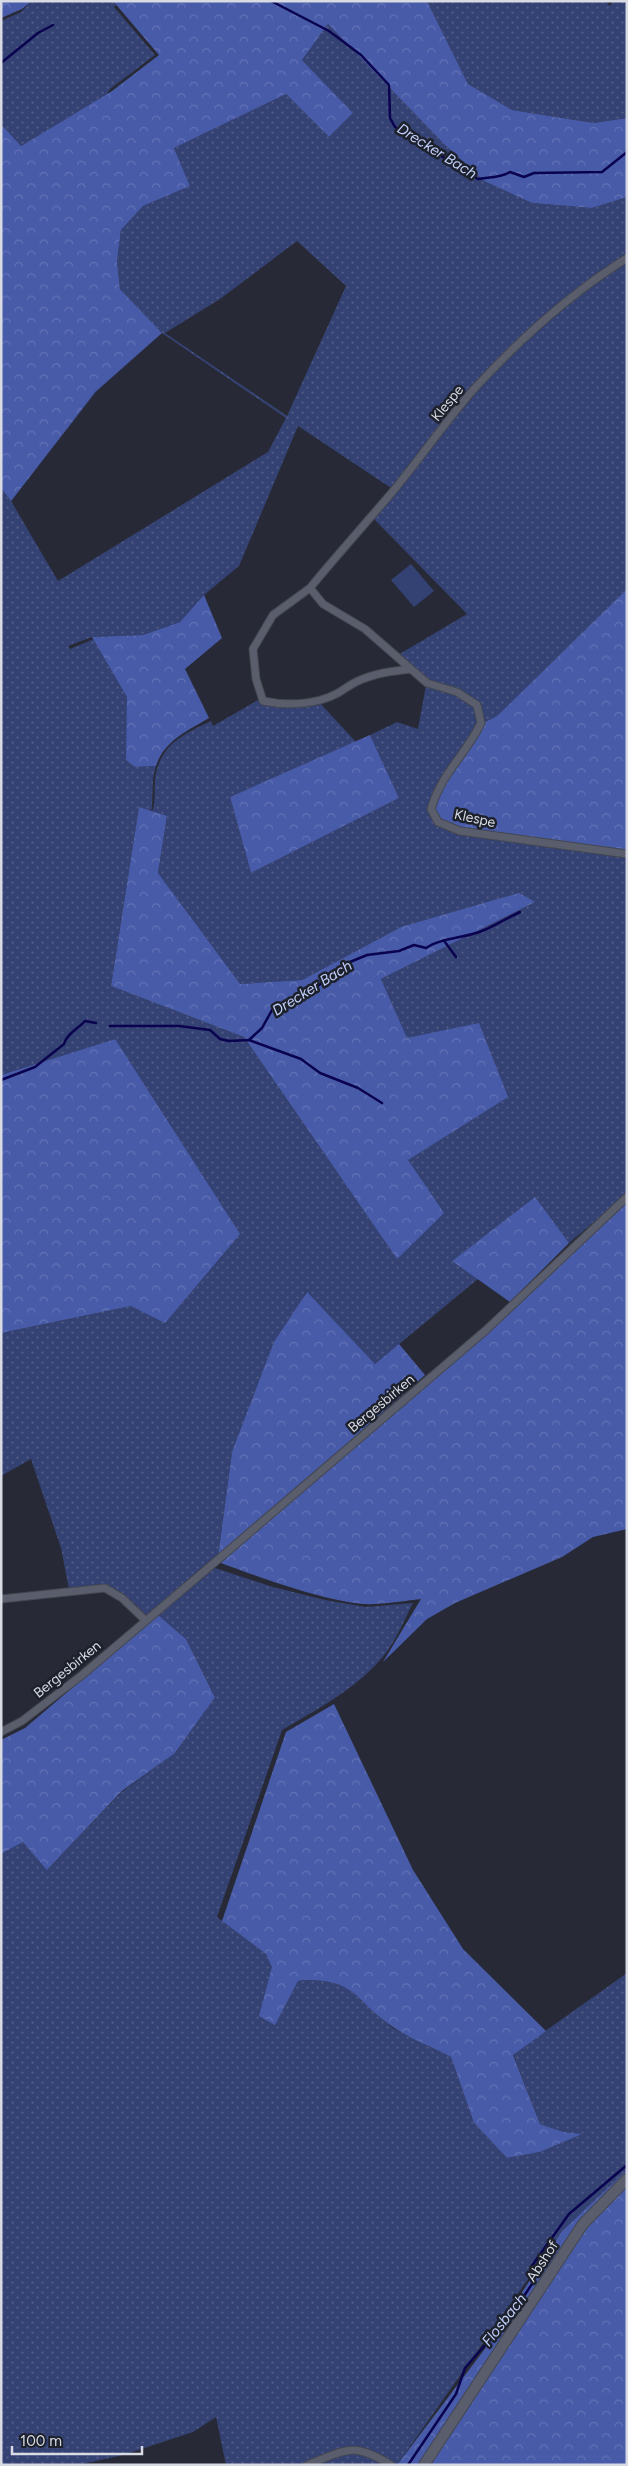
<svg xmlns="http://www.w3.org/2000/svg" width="628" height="2466" font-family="Figtree,sans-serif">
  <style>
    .grass { fill: url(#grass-dots); fill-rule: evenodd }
    .forest { fill: url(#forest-crowns) }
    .garden { fill: #344173 }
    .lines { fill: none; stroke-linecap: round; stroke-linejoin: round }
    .stream { stroke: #0a034f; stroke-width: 2.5 }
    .street-casing { stroke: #434750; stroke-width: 9 }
    .secondary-casing { stroke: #434750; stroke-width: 12 }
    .street { stroke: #5a5e6c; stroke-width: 7 }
    .secondary { stroke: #5a5e6c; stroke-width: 10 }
    .labels { text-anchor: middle; stroke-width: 5; stroke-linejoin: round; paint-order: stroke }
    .street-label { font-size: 14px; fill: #d8dbe3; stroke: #1d212c }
    .water-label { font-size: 15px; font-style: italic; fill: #c1cffb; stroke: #1d212c }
  </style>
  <defs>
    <pattern id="grass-dots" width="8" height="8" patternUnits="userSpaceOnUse" patternTransform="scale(1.25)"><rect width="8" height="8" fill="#344173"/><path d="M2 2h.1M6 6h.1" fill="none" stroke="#515c87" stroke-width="1.8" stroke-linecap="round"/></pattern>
    <pattern id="forest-crowns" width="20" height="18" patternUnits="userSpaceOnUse" patternTransform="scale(1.25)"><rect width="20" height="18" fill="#485ba9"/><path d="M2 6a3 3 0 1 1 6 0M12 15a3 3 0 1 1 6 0" fill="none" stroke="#6272b5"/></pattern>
  </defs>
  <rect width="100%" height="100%" fill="#272a36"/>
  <path class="grass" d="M32 1H113L116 5 114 7 155 55 110 89 107 94 21 146 1 124V21L21 12Z
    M427 1H606L610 6 613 1H627V118L594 123 512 110 468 84Z
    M328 24 443 143 484 181 532 203 592 208 627 197V255C578 285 540 325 501 366 462 406 425 445 391 488L298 426 239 566 204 595 180 622 143 635 92 637 68 646 70 649 94 639 127 697V760L135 767 156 766 153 779 152 808 151 811 139 808 111 986 244 1037 397 1259 407 1161V1039L381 979 535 902 401 927 302 980 239 984 158 873 167 817 152 812C156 802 154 790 155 780 159 745 182 735 211 721L213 726 258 700C274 711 300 707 318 701L356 742 230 797 251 873 399 798 370 735 397 722 418 729 426 685 457 694 476 707 480 723 627 857V1194L569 1243 534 1198 452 1261 478 1279 375 1364 306 1292 232 1452 218 1557 145 1616 135 1604 108 1585 69 1589 61 1548 31 1459 1 1476V1333L131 1306 115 1039 1 1075V488L10 500 95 392 162 333 120 289 117 261 121 230 143 206 190 186 174 148 286 94 329 137 353 113 302 60ZM297 241 346 286 287 416 165 333 220 299ZM162 333 286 418 268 452 58 581 11 501 96 392Z
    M627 262V589L497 716 483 723 478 705 428 682 398 655 467 614 372 517C407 475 440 431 476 390 520 342 572 297 627 262Z
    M212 1567 273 1587 325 1600 366 1607 413 1603C403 1622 395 1644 380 1660 354 1690 316 1710 282 1730L217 1917 266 1954 273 1967 275 2024 298 1981 322 1980 343 1984 393 2028 451 2057 474 2123 507 2158 540 2152 581 2134 564 2132 540 2124 513 2054 627 1973V2170L562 2231 397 2465 358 2447 321 2457 302 2465H226L216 2417 193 2432 123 2455 78 2465H1V1854L23 1842 48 1869 122 1792 176 1752 215 1696 186 1639 158 1615Z
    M357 2450 388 2465H312Z"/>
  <path class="forest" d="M1 1H32L22 9 1 18Z
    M113 1H427L468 84 512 110 594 123 627 118V197L592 208 532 203 484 181 443 143 328 24 302 60 353 113 329 137 286 94 174 148 190 186 143 206 121 230 117 261 120 289 162 333 95 392 11 501 1 488V124L21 146 112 91 159 55Z
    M627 589V853L461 829 439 821 434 809 438 793 483 723 497 716Z
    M204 595 222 638 185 669 209 718C187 731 164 741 156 766L135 767 126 760 127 697 92 637 143 635 180 622Z
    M370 735 399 798 251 873 230 797Z
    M139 807 167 816 158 873 240 984 302 980 401 927 519 893 535 902 381 979 407 1038 479 1023 508 1097 408 1160 444 1213 397 1259 244 1037 111 986Z
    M115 1039 240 1234 165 1323 131 1306 1 1333V1075Z
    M535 1197 569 1243 510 1302 452 1261Z
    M627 1200V1529L593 1537 562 1557 455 1603 427 1619 383 1662 421 1599C402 1601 381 1605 363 1604 321 1600 259 1577 218 1562L475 1342Z
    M307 1292 375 1364 399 1344 425 1375 218 1557 232 1452 274 1342Z
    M158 1615 186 1639 215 1697 175 1753 122 1791 47 1870 23 1842 1 1854V1740L25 1728Z
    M334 1704 413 1870 463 1949 546 2031 513 2055 540 2124 564 2132 582 2134 540 2152 507 2158 474 2123 451 2057C432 2047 411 2039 393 2027 353 2000 355 1976 298 1981L275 2025 259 2016 272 1967 266 1954 222 1921 286 1732Z
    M627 2170V2465H397L487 2346 562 2231Z"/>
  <path class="garden" d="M411 564 434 591 414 607 391 580Z"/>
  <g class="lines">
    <path class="stream" d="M271 1 329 31 361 55 389 85 390 118 395 127 478 179C489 177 499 178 510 172L524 177 534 173 602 172 627 152
      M1 63 38 33 53 25
      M445 942 456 957
      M110 1026H179L210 1030 220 1039 229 1041 249 1040 262 1028 272 1010 307 994 350 962 367 955 399 951 414 945 426 948C440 938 465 938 482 931 495 926 507 918 520 912
      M249 1040 301 1059 320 1073 358 1088 382 1103
      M1 1080 35 1067 64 1044C66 1034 79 1028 85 1021L96 1023
      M408 2465 456 2394 465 2368 512 2314 534 2281 531 2267 569 2214 627 2165"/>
    <defs>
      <path id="street" d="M627 258C571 293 519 340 474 389 446 421 421 457 394 490 366 523 337 555 310 588L323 604 365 629 427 683 457 692 477 705 481 723C465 756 442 772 431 809L438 822 460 831 627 854
        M310 588 273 615 253 649 256 679 263 701C287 706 316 705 338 693 345 689 351 684 358 681 375 673 393 671 411 669
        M1 1599 105 1588 122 1598 145 1620
        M1 1732 22 1721 82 1675 214 1563 486 1330 627 1197
        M307 2465C347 2450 352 2441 391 2465"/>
      <path id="secondary" d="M424 2465 583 2224 627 2179"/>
    </defs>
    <use href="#street" class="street-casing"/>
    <use href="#secondary" class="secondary-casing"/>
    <use href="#street" class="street"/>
    <use href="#secondary" class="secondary"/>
  </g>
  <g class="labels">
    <g class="street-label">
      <text transform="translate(447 403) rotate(-51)" y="5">Klespe</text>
      <text transform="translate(475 818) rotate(12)" y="5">Klespe</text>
      <text transform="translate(381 1403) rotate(-40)" y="5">Bergesbirken</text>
      <text transform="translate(67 1669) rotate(-39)" y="5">Bergesbirken</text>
      <text transform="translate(542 2261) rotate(-57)" y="5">Abshof</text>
    </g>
    <g class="water-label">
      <text transform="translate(437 151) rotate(32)" y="5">Drecker Bach</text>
      <text transform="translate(312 988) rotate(-32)" y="5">Drecker Bach</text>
      <text transform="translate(504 2320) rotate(-52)" y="5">Flosbach</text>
    </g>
  </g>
  <rect width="628" height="2466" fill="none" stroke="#d8dbe3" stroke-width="5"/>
  <path d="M12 2446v8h130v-8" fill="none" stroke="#d8dbe3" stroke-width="2.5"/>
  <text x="20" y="2446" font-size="15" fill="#d8dbe3" stroke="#1d212c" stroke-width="4" paint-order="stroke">100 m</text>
</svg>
